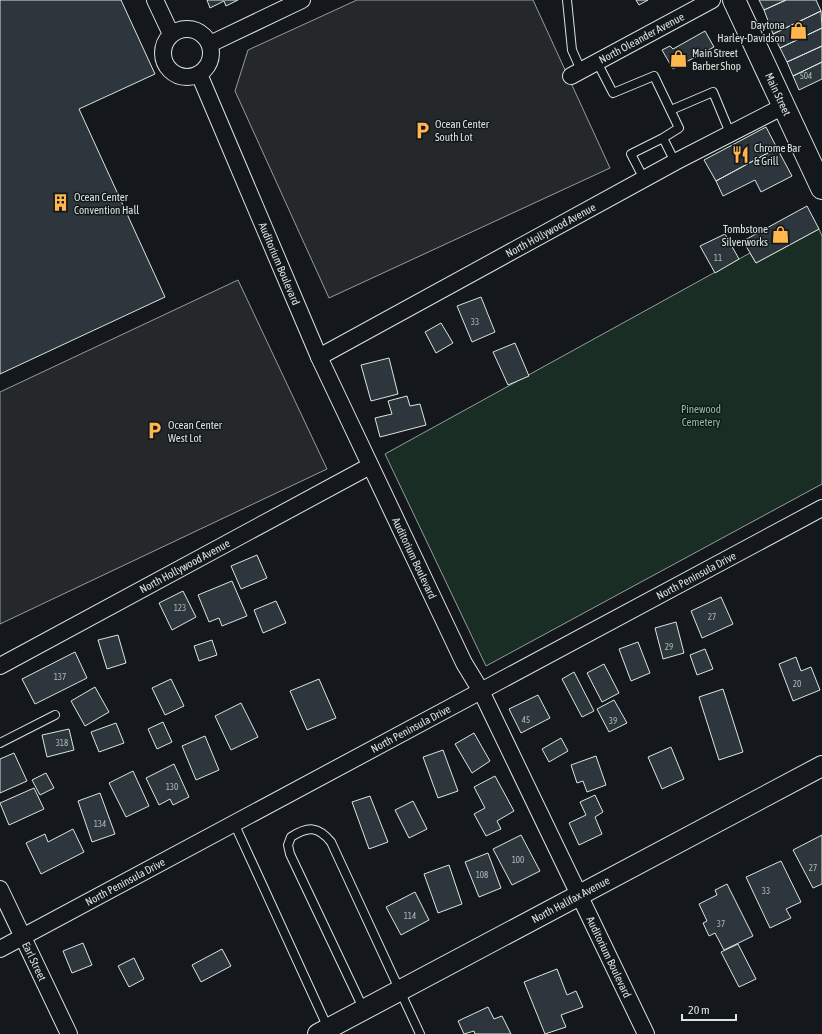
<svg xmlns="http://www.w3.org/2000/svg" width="822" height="1034" font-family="'Asap Condensed',sans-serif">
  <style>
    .green { fill: #1a2d24; stroke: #939e99 }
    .parking { fill: #24282b; stroke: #939e99 }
    .building { fill: #2c363c; stroke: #d8e6dc }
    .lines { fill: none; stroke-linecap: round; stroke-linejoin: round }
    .service-casing { stroke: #d8e6dc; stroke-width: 10 }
    .minor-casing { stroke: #d8e6dc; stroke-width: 18 }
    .tertiary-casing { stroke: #d8e6dc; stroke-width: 22 }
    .secondary-casing { stroke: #d8e6dc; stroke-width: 24 }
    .service { stroke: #14181c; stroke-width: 8 }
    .minor { stroke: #14181c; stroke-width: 16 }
    .tertiary { stroke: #14181c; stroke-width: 20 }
    .secondary { stroke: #14181c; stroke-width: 22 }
    .labels { text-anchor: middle; stroke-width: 3; stroke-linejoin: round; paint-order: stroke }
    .number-label { font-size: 9px; fill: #adbab4 }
    .poi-label { font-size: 11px; fill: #d8e6dc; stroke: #14181c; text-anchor: start }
    .street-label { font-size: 11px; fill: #d8e6dc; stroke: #14181c }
    .park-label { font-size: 11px; fill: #8ac095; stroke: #14181c }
  </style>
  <rect width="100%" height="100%" fill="#14181c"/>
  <path class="green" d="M819 229 822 236V484L486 666 385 454 750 253 756 263Z"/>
  <path class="parking" d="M357 0H533L610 168 329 298 235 91 248 50Z
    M238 280 327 469 0 624V392Z"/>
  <path class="building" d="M0 0H121L155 74 79 109 165 297 0 374Z
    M207 0H238L226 6 224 1 210 8Z
    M636 0H648L639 5Z
    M759 0H786L764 10Z
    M786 0H816L821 11 773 34 764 10Z
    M821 11 822 28 780 48 773 34Z
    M822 28V46L787 62 780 48Z
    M705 31 714 47 673 69 662 50 670 46 673 49Z
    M822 46V62L793 76 787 62Z
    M822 62V79L799 90 793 76Z
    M766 127 777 148 716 181 704 160Z
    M777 148 792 176 761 192 755 180 723 196 716 181Z
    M807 206 819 229 756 263 743 241Z
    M725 234 739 259 715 273 700 246Z
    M481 297 495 332 472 342 457 306Z
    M441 323 453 343 436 353 425 332Z
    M515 343 529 376 508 385 493 352Z
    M389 358 398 394 371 401 361 365Z
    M407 396 410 406 420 404 426 425 380 437 375 418 392 414 388 401Z
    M257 555 267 578 241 589 231 566Z
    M232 581 247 616 222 626 219 618 209 622 198 595Z
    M183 591 196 617 172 630 159 603Z
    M721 597 733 624 702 638 691 611Z
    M276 601 286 623 263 633 254 610Z
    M676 622 684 653 663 659 655 628Z
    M118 635 126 663 107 669 98 640Z
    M212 640 217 655 199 661 194 646Z
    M638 642 650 673 631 681 619 649Z
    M705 649 713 669 697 675 690 655Z
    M75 652 87 678 35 704 22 679Z
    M796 657 801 671 811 667 820 690 793 701 779 664Z
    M604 664 619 693 602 702 587 673Z
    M574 672 594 711 582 717 562 679Z
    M171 679 184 706 165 715 152 688Z
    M319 679 336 718 307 730 290 691Z
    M95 687 109 712 85 726 71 701Z
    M723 689 743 752 719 760 699 697Z
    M538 695 550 718 521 733 509 709Z
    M614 700 627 723 609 732 597 709Z
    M241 703 258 737 231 750 215 716Z
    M163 722 172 742 157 749 148 729Z
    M116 723 124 743 99 752 91 732Z
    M69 729 74 750 47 757 42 735Z
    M474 733 490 761 472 773 455 744Z
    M205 736 219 770 196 780 182 746Z
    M561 738 568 751 549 762 542 749Z
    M671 747 684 779 662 789 648 757Z
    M443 750 458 791 438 798 423 757Z
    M14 753 27 781 0 793V759Z
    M596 756 606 785 587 792 583 781 577 783 571 765Z
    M174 764 189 797 173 805 170 799 159 805 146 778Z
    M133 771 149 806 126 817 109 783Z
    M46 773 54 788 40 795 32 780Z
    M495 776 514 811 497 821 501 829 486 836 474 814 485 808 474 787Z
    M34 788 44 809 9 825 0 803Z
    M100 793 115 834 92 842 78 801Z
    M595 795 603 812 595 817 602 834 579 845 569 823 586 815 580 802Z
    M370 796 388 842 369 849 352 802Z
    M413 801 427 829 409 838 395 810Z
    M73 829 84 852 41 874 26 843 45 834 48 842Z
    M521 835 540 871 512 885 493 849Z
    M822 835V884L813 888 793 850Z
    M488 853 501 888 479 897 465 862Z
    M781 861 801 902 786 909 791 918 770 928 746 877Z
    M449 865 462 904 438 913 424 874Z
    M727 884 753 936 724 950 715 933 709 936 703 923 707 921 699 904 717 895 715 890Z
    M415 892 429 920 401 935 386 907Z
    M83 943 92 965 72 973 63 951Z
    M738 944 756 979 739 987 721 952Z
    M222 949 231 966 201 982 192 965Z
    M134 958 144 979 129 987 118 966Z
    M557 969 567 995 576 991 583 1007 561 1015 566 1027 545 1034 524 982Z
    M488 1007 494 1019 502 1016 511 1034H475L474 1031 464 1034 458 1021Z"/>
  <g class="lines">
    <defs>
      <path id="service" d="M567 0 572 50 581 70
        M597 62 613 93 654 76 679 128 663 138 675 162
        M671 110 713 92 730 133
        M644 179 631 154 663 138
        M0 743 55 715
        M234 823 328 1028
        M364 1010 290 854 288 845 291 837C308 826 318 826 331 842L420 1034"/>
      <g id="minor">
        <path d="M155 0 171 34"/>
        <circle cx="187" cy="53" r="24"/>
        <path d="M210 44 302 0"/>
        <path id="s1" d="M199 74 319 357 464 663 481 691 646 1034"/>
        <path id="s2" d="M571 76 712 0"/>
        <path id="s3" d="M319 357 675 162 784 106"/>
        <path id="s4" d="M0 666 370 466"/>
        <path id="s5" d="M0 889 69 1034"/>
        <path id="s6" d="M0 949 822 508"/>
      </g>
      <g id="tertiary">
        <path id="s7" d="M318 1034 822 766"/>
      </g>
      <g id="secondary">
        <path id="s8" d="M734 0 822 188"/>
      </g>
    </defs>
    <use href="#service" class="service-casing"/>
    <use href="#minor" class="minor-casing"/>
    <use href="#tertiary" class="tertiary-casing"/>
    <use href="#secondary" class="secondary-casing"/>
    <use href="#service" class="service"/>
    <use href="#minor" class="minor"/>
    <use href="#tertiary" class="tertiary"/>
    <use href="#secondary" class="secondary"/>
  </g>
  <defs>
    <symbol id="shop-bare" viewBox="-9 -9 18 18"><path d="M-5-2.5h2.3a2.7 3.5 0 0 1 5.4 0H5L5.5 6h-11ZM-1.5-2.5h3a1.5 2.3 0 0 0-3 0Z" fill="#ffb74d" stroke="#14181c" stroke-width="2.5" paint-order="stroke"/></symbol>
    <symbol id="parking-bare" viewBox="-9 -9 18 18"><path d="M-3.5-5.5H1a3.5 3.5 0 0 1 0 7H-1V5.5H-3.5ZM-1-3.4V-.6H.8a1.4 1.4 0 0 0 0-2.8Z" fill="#ffb74d" stroke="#14181c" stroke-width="2.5" paint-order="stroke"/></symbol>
    <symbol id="restaurant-bare" viewBox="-9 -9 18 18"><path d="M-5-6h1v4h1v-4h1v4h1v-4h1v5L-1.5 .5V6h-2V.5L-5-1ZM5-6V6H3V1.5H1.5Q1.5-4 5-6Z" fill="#ffb74d" stroke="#14181c" stroke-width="2.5" paint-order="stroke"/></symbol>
    <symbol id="building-bare" viewBox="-9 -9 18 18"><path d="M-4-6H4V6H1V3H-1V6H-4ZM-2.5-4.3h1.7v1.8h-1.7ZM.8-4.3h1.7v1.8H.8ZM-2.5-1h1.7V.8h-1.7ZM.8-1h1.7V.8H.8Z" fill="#ffb74d" stroke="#14181c" stroke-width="2.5" paint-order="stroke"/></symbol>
  </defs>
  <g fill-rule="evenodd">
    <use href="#shop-bare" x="786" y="18" width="25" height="25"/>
    <use href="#shop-bare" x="666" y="46" width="25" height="25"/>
    <use href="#parking-bare" x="410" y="118" width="25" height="25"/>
    <use href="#restaurant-bare" x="728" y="142" width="25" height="25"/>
    <use href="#building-bare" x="48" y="190" width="25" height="25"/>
    <use href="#shop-bare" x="768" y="222" width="25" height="25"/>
    <use href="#parking-bare" x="142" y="418" width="25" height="25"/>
  </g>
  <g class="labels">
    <g class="number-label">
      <text x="806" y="79">504</text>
      <text x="718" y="261">11</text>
      <text x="475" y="325">33</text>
      <text x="180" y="611">123</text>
      <text x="712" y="620">27</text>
      <text x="669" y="650">29</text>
      <text x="60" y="680">137</text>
      <text x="797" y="687">20</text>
      <text x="526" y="723">45</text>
      <text x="613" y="724">39</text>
      <text x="62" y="746">318</text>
      <text x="172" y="790">130</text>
      <text x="100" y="827">134</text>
      <text x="518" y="863">100</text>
      <text x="813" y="871">27</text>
      <text x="482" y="878">108</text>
      <text x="766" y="894">33</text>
      <text x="410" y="919">114</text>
      <text x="721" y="927">37</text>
    </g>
    <g class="poi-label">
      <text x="785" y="29" text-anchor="end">Daytona<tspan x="785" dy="13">Harley-Davidson</tspan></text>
      <text x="692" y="57">Main Street<tspan x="692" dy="13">Barber Shop</tspan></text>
      <text x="435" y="128">Ocean Center<tspan x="435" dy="13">South Lot</tspan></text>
      <text x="754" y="152">Chrome Bar<tspan x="754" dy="13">&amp; Grill</tspan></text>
      <text x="74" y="201">Ocean Center<tspan x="74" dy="13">Convention Hall</tspan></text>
      <text x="768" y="233" text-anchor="end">Tombstone<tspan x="768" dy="13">Silverworks</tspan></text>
      <text x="168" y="429">Ocean Center<tspan x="168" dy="13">West Lot</tspan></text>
    </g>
    <g class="street-label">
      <text dy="4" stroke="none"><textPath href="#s2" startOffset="80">North Oleander Avenue</textPath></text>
      <text dy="4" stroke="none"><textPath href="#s8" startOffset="104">Main Street</textPath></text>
      <text dy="4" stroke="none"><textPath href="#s3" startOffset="264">North Hollywood Avenue</textPath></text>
      <text dy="4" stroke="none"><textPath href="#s1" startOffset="206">Auditorium Boulevard</textPath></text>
      <text dy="4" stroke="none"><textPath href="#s1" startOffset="530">Auditorium Boulevard</textPath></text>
      <text dy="4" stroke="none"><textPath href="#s4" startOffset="210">North Hollywood Avenue</textPath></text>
      <text dy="4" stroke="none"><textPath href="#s6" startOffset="790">North Peninsula Drive</textPath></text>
      <text dy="4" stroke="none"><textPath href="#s6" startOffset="466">North Peninsula Drive</textPath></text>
      <text dy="4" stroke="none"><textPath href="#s6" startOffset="142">North Peninsula Drive</textPath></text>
      <text dy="4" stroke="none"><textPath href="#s7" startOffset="286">North Halifax Avenue</textPath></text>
      <text dy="4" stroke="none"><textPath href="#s1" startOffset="974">Auditorium Boulevard</textPath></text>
      <text dy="4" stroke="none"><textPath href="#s5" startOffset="80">Earl Street</textPath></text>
    </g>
    <g class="park-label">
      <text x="701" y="413">Pinewood<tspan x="701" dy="13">Cemetery</tspan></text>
    </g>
  </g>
  <path d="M682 1014v6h54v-6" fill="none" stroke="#d8e6dc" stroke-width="2"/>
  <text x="688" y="1014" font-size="12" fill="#d8e6dc" stroke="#14181c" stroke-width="3" paint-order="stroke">20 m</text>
</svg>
